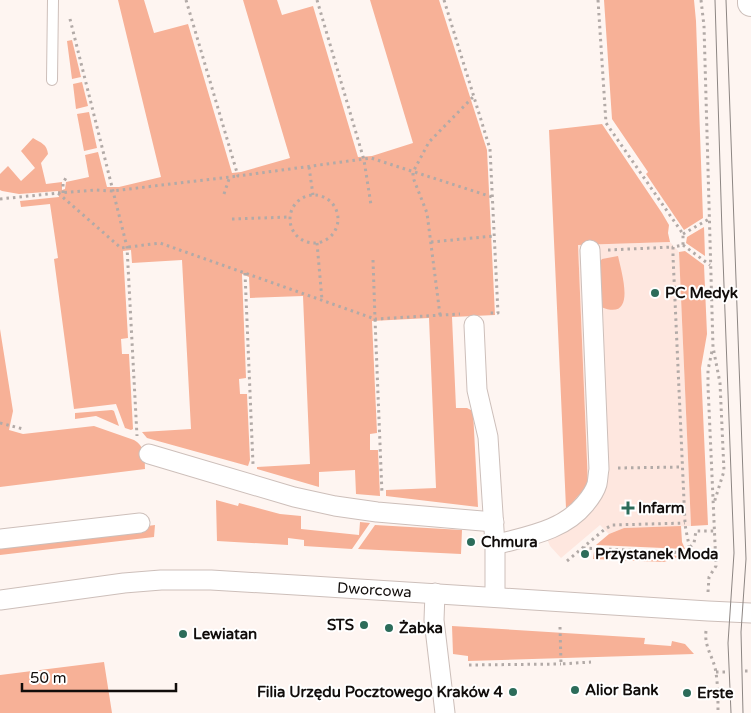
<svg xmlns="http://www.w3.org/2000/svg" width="751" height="713" font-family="'Varela Round',sans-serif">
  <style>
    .built { fill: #fee7df }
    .green { fill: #f7b197 }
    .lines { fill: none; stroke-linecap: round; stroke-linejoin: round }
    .service-casing { stroke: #cdbfba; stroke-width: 12 }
    .minor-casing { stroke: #cdbfba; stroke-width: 21 }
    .secondary-casing { stroke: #cdbfba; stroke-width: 28 }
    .path { stroke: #b2aaa7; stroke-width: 3; stroke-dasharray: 2.5 4; stroke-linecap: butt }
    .service { stroke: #fff; stroke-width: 10 }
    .minor { stroke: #fff; stroke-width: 19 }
    .secondary { stroke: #fff; stroke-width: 26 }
    .tram { stroke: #8d8683; stroke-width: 1 }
    .poi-dot { fill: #2c6c5a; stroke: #fff; stroke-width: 2 }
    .labels { text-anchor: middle; stroke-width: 4; stroke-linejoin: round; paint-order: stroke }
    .poi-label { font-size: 15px; font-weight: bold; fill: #110d0b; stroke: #fff; text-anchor: start }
    .street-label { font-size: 15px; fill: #110d0b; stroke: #fff }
  </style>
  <rect width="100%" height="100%" fill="#fef5f1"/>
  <path class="built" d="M670 242 679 252 691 526 624 528 609 534 600 525 561 558 550 546 543 529 589 496 578 245Z"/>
  <path class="green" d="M118 0H144L154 33 188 24 232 173 241 172 290 158 243 0H277L282 15 313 6 358 157 372 156 413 143 370 0H439L487 150 495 315 452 317 456 408H467L473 411 478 507 386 496V490L436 488 429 318 372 321 377 433 370 434V450H378L380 496 356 494 355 470 319 472V487L257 469V467L310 464 303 296 250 298 249 277 242 274 246 378 239 379 240 394H247L250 460 248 466 147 438 142 432 191 429 182 260 132 263 131 250 123 251 128 338 121 339 122 354H129L133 429 131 430 125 428 116 404 74 409 54 259 58 258 50 204 21 207 20 201 59 197 58 191 19 194 2 191 0 190V174L8 166 21 181 35 168 21 151 33 138C41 143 47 144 48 154L41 163 46 184 62 182V190L65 189 66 182 89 177 85 155 98 152 107 187H119L161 177Z
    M604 0H694L696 21 703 218 684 230 646 174 648 172 612 119Z
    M72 40 81 77 72 79 67 41Z
    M82 82 88 106 76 109 73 84Z
    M89 112 97 148 84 151 77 114Z
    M602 124 662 213 669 225 668 233 670 242 578 245 588 485 571 504 566 508 549 130Z
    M704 227 705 256 686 243 687 237Z
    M685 251 704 265 707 334 701 368 708 525 691 526 679 252Z
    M618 256C622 274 637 322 601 307L598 264 602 259Z
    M0 329 13 411 9 430 23 434 94 426 134 440C145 446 145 458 145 469L0 487Z
    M112 410 114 411 119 426 96 416 75 419V413Z
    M216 500 238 506 239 503 280 514 301 516V529L359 535 360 522 370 523 352 549 304 546V540L288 538V545L217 541Z
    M155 525 154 537 0 555V545Z
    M375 525 462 530 461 554 358 549Z
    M681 526 682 542 685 549 596 545 609 534 624 528Z
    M594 552 681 556 664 562 593 559Z
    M452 626 645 638 644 644 671 646 672 641 685 644 694 654 468 661V656L453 654Z
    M104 662 112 713H0V675Z"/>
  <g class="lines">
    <defs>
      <path id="service" d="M52 80 53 0"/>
      <g id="minor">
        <path d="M474 325 477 390 488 437 495 545V597"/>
        <path d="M149 454 294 497 335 506 377 512 494 522"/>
        <path d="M0 539 140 523"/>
        <path d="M495 545C527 536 563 531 585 504 590 498 595 491 597 484 598 479 598 474 599 469L590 250"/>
        <path d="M435 593 434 620 445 713"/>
        <path id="s1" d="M0 600 124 583 161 580H211L312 586 708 611 751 613"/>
      </g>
      <path id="secondary" d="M751 0V3"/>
    </defs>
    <use href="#service" class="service-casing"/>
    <use href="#minor" class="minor-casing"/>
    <use href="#secondary" class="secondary-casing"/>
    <path class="path" d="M186 0 238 176 371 158 492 197
      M317 0 364 160 371 205
      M444 0 490 149 498 313H488
      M598 0 606 123 683 234V245L673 247V256L685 523C686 534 690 545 690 556
      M701 0 704 26 713 347 720 383 724 471 714 503
      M70 19 127 247 137 436
      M309 167 313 195
      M58 193 95 190 112 191 238 176
      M63 193V183L67 176
      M224 194 230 176
      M290 219a24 24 0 1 1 48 0a24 24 0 1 1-48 0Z
      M0 199 58 193 121 248 160 243 375 319 382 494
      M232 219 290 217
      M683 234 709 219
      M431 242 494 236
      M317 243 322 300
      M683 245 710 265
      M608 250 673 247
      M373 260 375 319 460 314
      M245 273 253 464
      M440 315 427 213 414 180 413 176V172L429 142 473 97
      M0 423 23 429
      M618 468 683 467
      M690 547 694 543 696 531H715
      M583 548 690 553
      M567 561 605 529 612 525 685 523
      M708 592 709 577 716 566 708 386V370L712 351
      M560 627 561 664 591 662
      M706 631C704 648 714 657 716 673 718 686 718 700 718 713
      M469 665 561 664
      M745 671H751
      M716 672H725"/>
    <use href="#service" class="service"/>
    <use href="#minor" class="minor"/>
    <use href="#secondary" class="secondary"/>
    <path class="tram" d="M715 0 722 232 734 553 728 643 731 713
      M726 0 746 559 741 632 743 713"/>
  </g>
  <g class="poi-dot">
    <circle cx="655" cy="293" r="5"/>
    <path d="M625.5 500.5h5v5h5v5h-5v5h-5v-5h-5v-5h5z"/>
    <circle cx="471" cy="542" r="5"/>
    <circle cx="585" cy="554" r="5"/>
    <circle cx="364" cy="625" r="5"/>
    <circle cx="389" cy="628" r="5"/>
    <circle cx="183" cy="634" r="5"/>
    <circle cx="575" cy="690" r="5"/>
    <circle cx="513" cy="692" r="5"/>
    <circle cx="687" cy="693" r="5"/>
  </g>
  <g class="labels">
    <g class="poi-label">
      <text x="665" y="298">PC Medyk</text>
      <text x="638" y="513">Infarm</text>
      <text x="481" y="547">Chmura</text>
      <text x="595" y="559">Przystanek Moda</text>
      <text x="354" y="630" text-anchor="end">STS</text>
      <text x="399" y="633">Żabka</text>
      <text x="193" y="639">Lewiatan</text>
      <text x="585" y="695">Alior Bank</text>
      <text x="503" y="697" text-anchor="end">Filia Urzędu Pocztowego Kraków 4</text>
      <text x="697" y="698">Erste</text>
    </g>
    <g class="street-label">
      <text dy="5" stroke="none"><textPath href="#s1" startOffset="376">Dworcowa</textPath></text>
    </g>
  </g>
  <path d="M22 683v8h154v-8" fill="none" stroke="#110d0b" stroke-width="2.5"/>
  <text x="30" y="683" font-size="15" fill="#110d0b" stroke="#ffffff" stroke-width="4" paint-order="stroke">50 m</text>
</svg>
